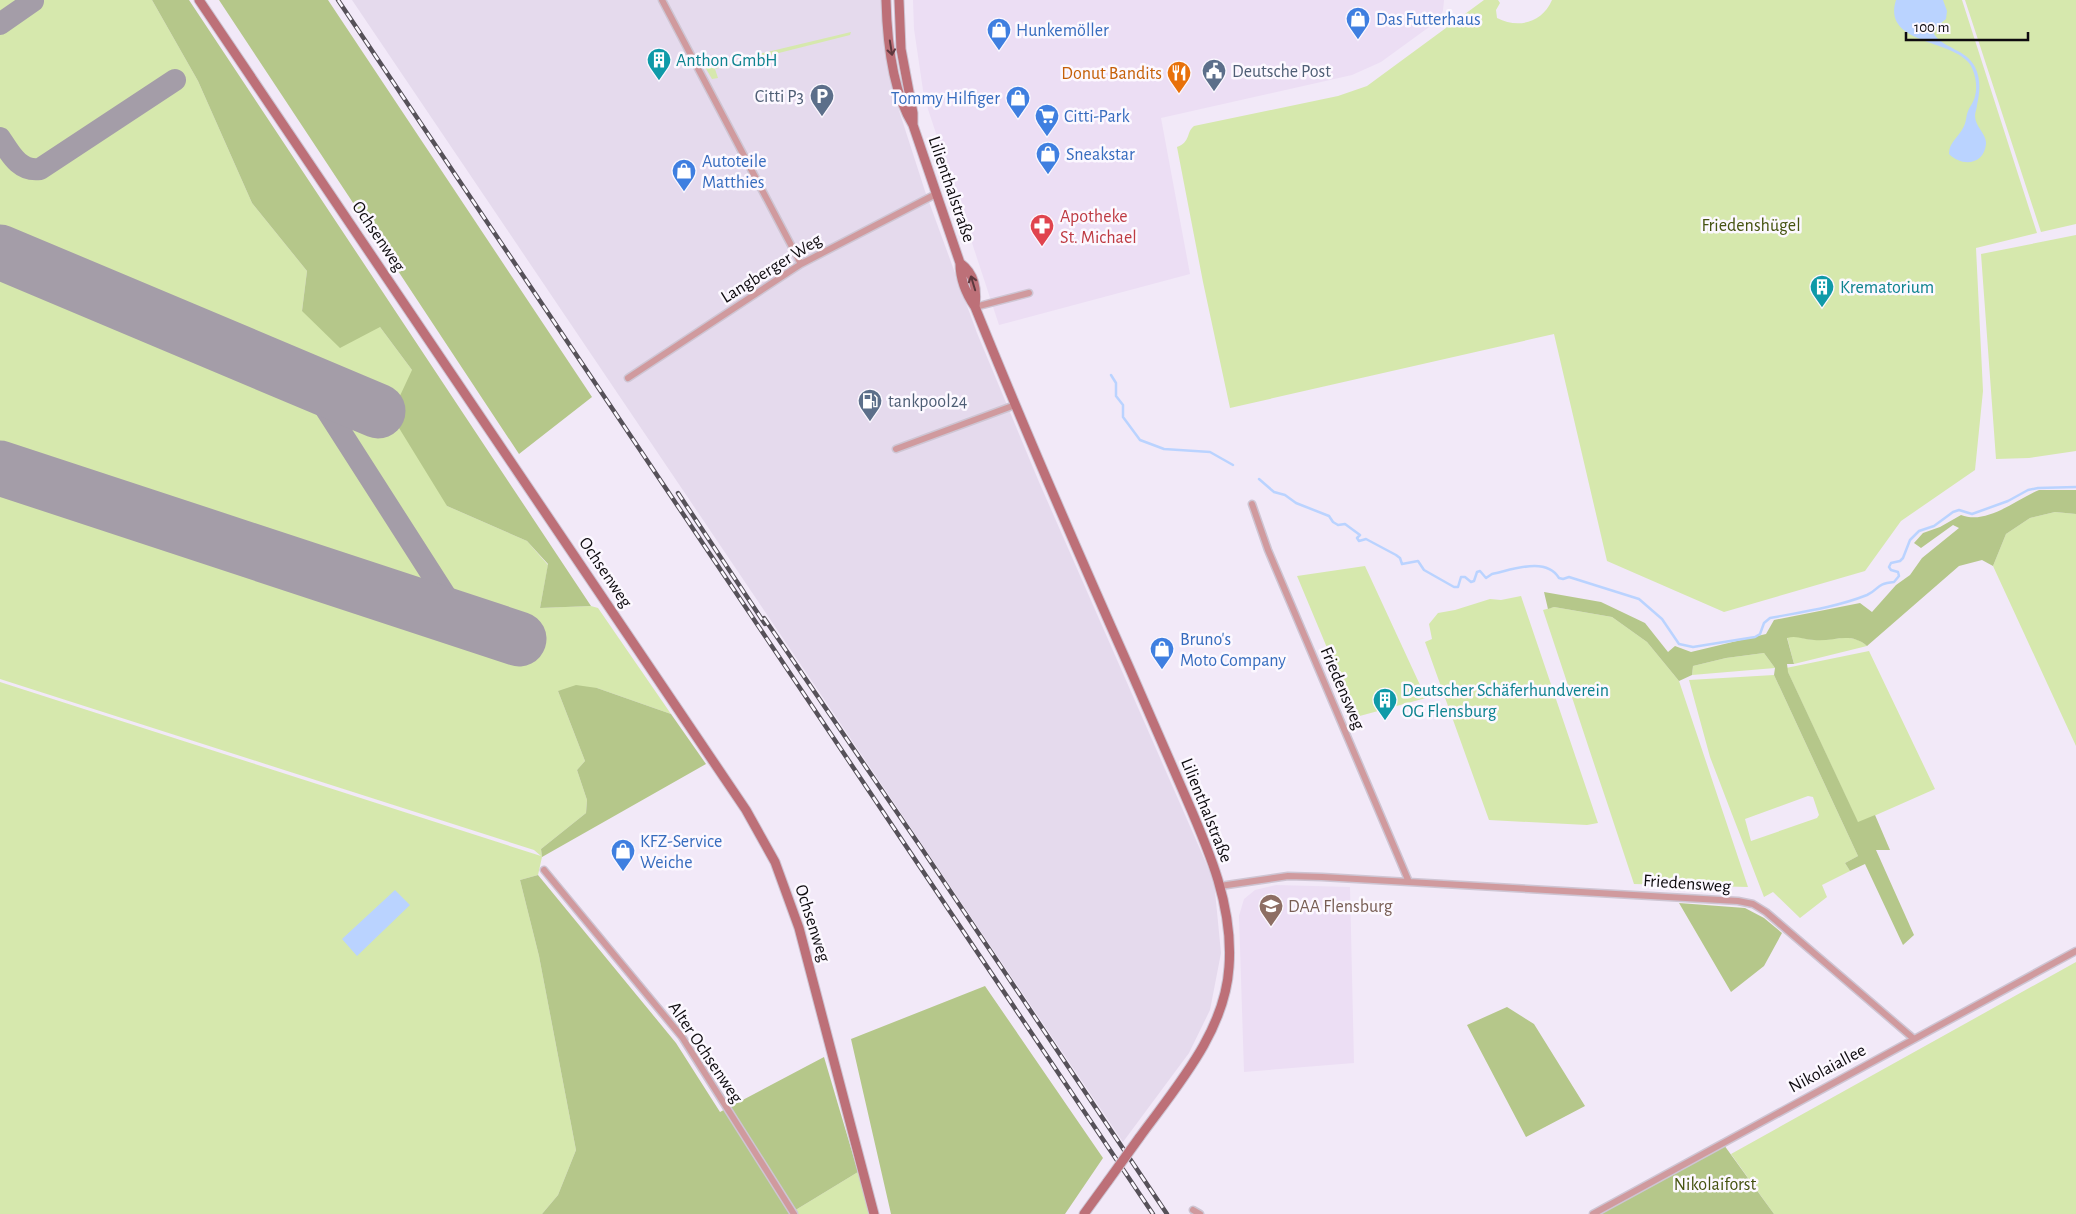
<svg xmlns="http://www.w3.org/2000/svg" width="2076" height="1214" font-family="'Alegreya Sans',sans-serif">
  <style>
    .built { fill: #ecdef4 }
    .industrial { fill: #e5daed }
    .green { fill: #d6e8ad; fill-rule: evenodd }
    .forest { fill: #b5c78a }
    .water { fill: #bad3ff }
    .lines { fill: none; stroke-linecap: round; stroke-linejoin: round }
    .stream { stroke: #bad3ff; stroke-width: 2.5 }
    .taxiway { stroke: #a49da8; stroke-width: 22 }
    .runway { stroke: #a49da8; stroke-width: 55 }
    .street-casing { stroke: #cec5d3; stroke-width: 9 }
    .secondary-casing { stroke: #cec5d3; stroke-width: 11 }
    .street { stroke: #d09a9e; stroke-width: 6 }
    .secondary { stroke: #bd7078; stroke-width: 9 }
    .rail-casing { stroke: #565159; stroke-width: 4.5 }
    .rail { stroke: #fcf8ff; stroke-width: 2.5; stroke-dasharray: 8; stroke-linecap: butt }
    .secondary-bridge-casing { stroke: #cec5d3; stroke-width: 11; stroke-linecap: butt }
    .secondary-bridge { stroke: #bd7078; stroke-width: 9 }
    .oneway { stroke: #5d383e }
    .labels { text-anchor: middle; stroke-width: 5; stroke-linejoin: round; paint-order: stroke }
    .shop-label { font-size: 18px; fill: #366cbe; stroke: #fcf8ff; text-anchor: start }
    .culture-label { font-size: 18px; fill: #0d838f; stroke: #fcf8ff; text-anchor: start }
    .service-label { font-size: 18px; fill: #4e5e75; stroke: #fcf8ff; text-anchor: start }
    .food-label { font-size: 18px; fill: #c56008; stroke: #fcf8ff; text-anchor: end }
    .street-label { font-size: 18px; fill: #0e0b0f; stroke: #fcf8ff }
    .health-label { font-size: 18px; fill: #be3a42; stroke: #fcf8ff; text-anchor: start }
    .park-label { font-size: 18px; fill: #455310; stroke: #fcf8ff }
    .education-label { font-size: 18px; fill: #785e54; stroke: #fcf8ff; text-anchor: start }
  </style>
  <rect width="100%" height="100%" fill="#f2e9f8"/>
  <path class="built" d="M913 0H1444L1443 11 1436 22 1381 62 1352 75 1161 118 1190 274 999 325 924 97 914 29Z
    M1276 885 1350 887 1354 1063 1244 1072 1239 916 1244 899 1255 890Z"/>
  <path class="industrial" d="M352 0H882V24L894 95 925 191 977 333 1039 482 1214 881 1221 953 1210 1010 1189 1053 1123 1142Z"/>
  <path class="green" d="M0 0H152L198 81 252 203 307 271 302 311 380 327 412 370 447 506 527 541 548 565 540 608 591 606 598 608 671 714 597 688 558 691 585 761 577 770 587 800 586 813 541 849 542 857 538 875 520 880 539 956 576 1150 558 1195 542 1214H0V682L541 856 534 850 0 679Z
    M1484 0H1498L1500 3 1496 10 1497 18C1518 29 1542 23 1552 0H1962L2037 233 1976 248 1983 391 1975 470 1901 521 1865 571 1724 612 1607 561 1554 334 1230 408 1203 282 1177 147C1191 142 1186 132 1194 126L1338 96 1367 86Z
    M1965 0H2076V224L2041 232Z
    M851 32 850 35 715 69 718 78 712 79 702 62H708L712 68 753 57 755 55Z
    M2076 235V451L2029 458 1996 459 1981 254Z
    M2055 512 2076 514V746L1993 566 2006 534 2030 518Z
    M1365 566 1426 698 1356 717 1297 576Z
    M1521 596 1598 823 1587 825 1489 820 1425 642 1432 639 1429 624 1438 613 1455 610 1490 599 1501 600Z
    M1554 607 1612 617 1647 642 1679 681 1748 887 1634 884 1543 610Z
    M1795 636C1801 637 1808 640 1815 640 1834 641 1851 631 1867 646L1794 664 1787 637Z
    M1869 651 1935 789 1858 823 1786 668Z
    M1764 653 1775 668 1692 675 1693 666 1726 658Z
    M1774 675 1858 856 1845 863 1850 871 1822 885 1827 897 1800 918 1773 892 1764 897 1710 757 1689 680ZM1808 796 1813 797 1819 815 1817 818 1751 841 1745 819Z
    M2076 962V1214H1774L1731 1154Z
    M858 1172 869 1214H789Z"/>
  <path class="forest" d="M152 0H189L591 606 540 608 548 564 527 541 447 506 391 415 412 370 380 327 340 348 302 311 307 271 252 203 198 81Z
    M219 0H328L592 397 519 454Z
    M2039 490H2076V514L2055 512 2030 518 2006 534 1993 566 1982 560 1959 566 1867 646C1850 631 1834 642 1814 640 1804 640 1797 635 1787 638L1794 664H1787L1788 672 1858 822 1875 815 1890 850H1876L1914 935 1903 945 1865 864 1850 871 1845 863 1858 856 1774 675 1775 668 1764 653 1726 658 1693 666 1692 675 1679 681 1647 642 1612 617 1554 607 1548 609 1544 592 1601 602 1645 623 1668 652 1675 646 1691 652 1766 634 1774 620 1860 603 1872 612 1896 585 1910 575 1922 558 1959 528 1953 525 1921 548 1914 543 1923 533 1940 527 1961 515C1987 525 2015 500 2039 490Z
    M576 685 597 688 671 714 706 764 542 857 541 849 586 813 587 800 577 770 585 761 558 691Z
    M538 875 676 1043 720 1112 824 1057 858 1172 789 1214H542L558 1195 576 1150 539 956 520 880Z
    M1679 903 1745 908 1764 918 1782 933 1764 966 1731 992Z
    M985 986 1103 1158 1065 1214H891L851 1039Z
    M1507 1007 1534 1024 1585 1106 1526 1137 1467 1025Z
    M1724 1145 1774 1214H1601Z"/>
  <path class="water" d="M1896 0H1943L1947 11 1946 19 1935 28 1934 34C1944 49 1966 49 1975 67 1981 79 1980 92 1977 105 1977 108 1975 112 1975 116 1975 127 1987 134 1986 144 1984 165 1962 167 1949 154 1949 142 1958 138 1963 128 1966 123 1966 118 1967 114 1969 107 1974 102 1975 96 1978 86 1975 71 1969 63 1950 39 1882 44 1896 0Z
    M395 890 410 905 357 956 342 939Z"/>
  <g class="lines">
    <path class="stream" d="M1111 375 1116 383V396L1123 405V417L1140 440 1164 449 1210 452 1233 465
      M1259 479 1274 492 1285 495 1296 503 1329 516 1333 522 1338 525 1345 524 1360 535 1357 538 1359 541 1366 539 1396 555 1400 558 1402 564 1418 561 1424 570 1454 587H1458L1461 577H1465L1471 582 1474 581 1477 572 1480 571 1486 578 1492 574C1512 570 1546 556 1559 578L1563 579 1569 577 1639 599 1662 619 1679 644 1693 647 1755 637 1760 634 1764 623 1770 618C1802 612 1837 607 1867 595 1880 589 1875 584 1894 582L1899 576 1898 572 1891 570 1889 567 1891 563 1900 561 1903 558 1910 540 1919 531 1934 526 1953 512 1959 510 1972 514 2008 501 2028 490 2038 488 2076 487"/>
    <path class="taxiway" d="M0 24 33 1
      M0 138C10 153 19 172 40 169L175 80
      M308 381 461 620"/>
    <path class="runway" d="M0 252 378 411
      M0 468 519 639"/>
    <defs>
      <path id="street" d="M662 0 801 264
        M975 307 1029 293
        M628 378 801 264 936 194
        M896 449 1015 405
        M1252 504 1268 550 1409 882
        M544 870 682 1037 794 1214
        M1220 886 1288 876 1322 877 1738 901 1753 904 1766 912 1914 1039
        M1193 1210 1200 1214
        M1593 1214 2076 951"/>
      <path id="secondary" d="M199 0 746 810 775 862 799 928 874 1214
        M886 0C887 39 892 91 913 125L960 263C960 279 966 294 975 307 1024 428 1076 548 1129 667 1146 706 1163 745 1180 784 1205 842 1234 902 1229 967 1225 1032 1176 1087 1139 1138
        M899 0 901 49 913 113V124
        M960 263C975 274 977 289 975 307
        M1084 1214 1108 1181"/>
    </defs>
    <use href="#street" class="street-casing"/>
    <use href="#secondary" class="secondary-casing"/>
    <use href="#street" class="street"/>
    <use href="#secondary" class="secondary"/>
    <defs>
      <path id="rail" d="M338 0 1153 1214
        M678 493 765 624
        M764 618 920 846 1167 1214"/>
    </defs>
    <use href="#rail" class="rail-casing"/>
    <use href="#rail" class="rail"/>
    <defs>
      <path id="secondary-bridge" d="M1108 1181 1139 1138"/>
    </defs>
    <use href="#secondary-bridge" class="secondary-bridge-casing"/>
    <use href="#secondary-bridge" class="secondary-bridge"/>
  </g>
  <defs><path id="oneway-shaft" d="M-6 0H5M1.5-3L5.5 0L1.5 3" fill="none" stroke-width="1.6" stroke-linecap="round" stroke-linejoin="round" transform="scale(1.25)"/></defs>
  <g class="oneway">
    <use href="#oneway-shaft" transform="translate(891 48) rotate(81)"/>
    <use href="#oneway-shaft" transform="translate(973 283) rotate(-107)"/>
  </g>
  <defs>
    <symbol id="shop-pin" viewBox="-11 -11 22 30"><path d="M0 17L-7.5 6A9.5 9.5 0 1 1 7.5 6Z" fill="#3f7fe0" stroke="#fcf8ff"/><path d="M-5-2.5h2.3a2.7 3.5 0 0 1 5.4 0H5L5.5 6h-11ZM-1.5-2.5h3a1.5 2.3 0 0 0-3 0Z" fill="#fff"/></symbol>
    <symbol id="building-pin" viewBox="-11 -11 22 30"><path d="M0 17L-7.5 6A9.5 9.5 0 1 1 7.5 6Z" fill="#0f9aa8" stroke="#fcf8ff"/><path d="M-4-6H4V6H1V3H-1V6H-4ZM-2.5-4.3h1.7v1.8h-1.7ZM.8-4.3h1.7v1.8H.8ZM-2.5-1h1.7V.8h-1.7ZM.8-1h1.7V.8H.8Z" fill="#fff"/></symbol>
    <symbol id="civic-pin" viewBox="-11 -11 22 30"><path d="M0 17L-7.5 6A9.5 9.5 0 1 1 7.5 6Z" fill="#5c6f8a" stroke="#fcf8ff"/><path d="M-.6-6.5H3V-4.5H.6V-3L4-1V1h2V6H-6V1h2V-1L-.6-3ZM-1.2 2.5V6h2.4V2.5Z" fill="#fff"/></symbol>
    <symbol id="restaurant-pin" viewBox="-11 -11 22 30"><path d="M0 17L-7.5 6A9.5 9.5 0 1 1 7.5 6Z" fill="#e8710a" stroke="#fcf8ff"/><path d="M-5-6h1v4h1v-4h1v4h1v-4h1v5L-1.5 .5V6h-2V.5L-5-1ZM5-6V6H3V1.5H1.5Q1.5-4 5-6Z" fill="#fff"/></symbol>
    <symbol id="parking-pin" viewBox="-11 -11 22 30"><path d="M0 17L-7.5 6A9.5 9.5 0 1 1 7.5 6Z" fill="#5c6f8a" stroke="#fcf8ff"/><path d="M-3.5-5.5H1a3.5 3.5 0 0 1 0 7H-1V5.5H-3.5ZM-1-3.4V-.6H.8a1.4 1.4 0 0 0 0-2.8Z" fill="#fff"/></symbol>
    <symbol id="supermarket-pin" viewBox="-11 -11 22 30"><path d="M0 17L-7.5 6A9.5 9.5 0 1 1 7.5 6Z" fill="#3f7fe0" stroke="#fcf8ff"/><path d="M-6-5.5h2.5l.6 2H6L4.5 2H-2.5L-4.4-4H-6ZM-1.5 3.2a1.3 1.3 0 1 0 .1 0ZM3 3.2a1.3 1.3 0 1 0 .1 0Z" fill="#fff"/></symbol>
    <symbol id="pharmacy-pin" viewBox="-11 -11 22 30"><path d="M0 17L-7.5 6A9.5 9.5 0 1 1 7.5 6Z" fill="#e0444e" stroke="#fcf8ff"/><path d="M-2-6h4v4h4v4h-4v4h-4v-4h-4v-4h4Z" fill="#fff"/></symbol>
    <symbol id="fuel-pin" viewBox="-11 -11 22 30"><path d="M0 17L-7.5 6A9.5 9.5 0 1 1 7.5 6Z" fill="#5c6f8a" stroke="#fcf8ff"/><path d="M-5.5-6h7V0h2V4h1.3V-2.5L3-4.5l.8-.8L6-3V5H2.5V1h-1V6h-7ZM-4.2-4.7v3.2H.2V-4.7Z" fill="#fff"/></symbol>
    <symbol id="school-pin" viewBox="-11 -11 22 30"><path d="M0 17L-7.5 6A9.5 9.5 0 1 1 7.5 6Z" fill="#8d6e63" stroke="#fcf8ff"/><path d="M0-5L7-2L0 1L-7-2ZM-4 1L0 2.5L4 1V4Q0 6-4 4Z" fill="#fff"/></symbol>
  </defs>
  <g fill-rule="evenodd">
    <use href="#shop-pin" x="1344" y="5" width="28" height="38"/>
    <use href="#shop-pin" x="985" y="16" width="28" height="38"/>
    <use href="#building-pin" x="645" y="46" width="28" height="38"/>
    <use href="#civic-pin" x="1200" y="57" width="28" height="38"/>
    <use href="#restaurant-pin" x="1165" y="59" width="28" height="38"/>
    <use href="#parking-pin" x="808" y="82" width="28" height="38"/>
    <use href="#shop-pin" x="1004" y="84" width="28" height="38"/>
    <use href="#supermarket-pin" x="1033" y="102" width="28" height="38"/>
    <use href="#shop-pin" x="1034" y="140" width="28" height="38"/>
    <use href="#shop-pin" x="670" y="157" width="28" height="38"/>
    <use href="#pharmacy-pin" x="1028" y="212" width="28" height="38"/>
    <use href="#building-pin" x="1808" y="273" width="28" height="38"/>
    <use href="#fuel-pin" x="856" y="387" width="28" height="38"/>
    <use href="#shop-pin" x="1148" y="635" width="28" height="38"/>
    <use href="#building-pin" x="1371" y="686" width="28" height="38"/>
    <use href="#shop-pin" x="609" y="837" width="28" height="38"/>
    <use href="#school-pin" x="1257" y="892" width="28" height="38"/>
  </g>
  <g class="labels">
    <g class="shop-label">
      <text x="1376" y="25">Das Futterhaus</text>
      <text x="1016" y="36">Hunkemöller</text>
      <text x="1000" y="104" text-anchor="end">Tommy Hilfiger</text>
      <text x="1064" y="122">Citti-Park</text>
      <text x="1066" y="160">Sneakstar</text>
      <text x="702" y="167">Autoteile<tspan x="702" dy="21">Matthies</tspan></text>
      <text x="1180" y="645">Bruno's<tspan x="1180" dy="21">Moto Company</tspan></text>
      <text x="640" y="847">KFZ-Service<tspan x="640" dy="21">Weiche</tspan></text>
    </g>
    <g class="culture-label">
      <text x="676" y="66">Anthon GmbH</text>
      <text x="1840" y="293">Krematorium</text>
      <text x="1402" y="696">Deutscher Schäferhundverein<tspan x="1402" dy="21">OG Flensburg</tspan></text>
    </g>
    <g class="service-label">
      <text x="1232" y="77">Deutsche Post</text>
      <text x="804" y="102" text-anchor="end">Citti P3</text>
      <text x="888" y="407">tankpool24</text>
    </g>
    <g class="food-label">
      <text x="1162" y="79">Donut Bandits</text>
    </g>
    <g class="street-label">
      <text transform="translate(952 189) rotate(71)" y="6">Lilienthalstraße</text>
      <text transform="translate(379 236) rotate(56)" y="6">Ochsenweg</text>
      <text transform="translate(771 268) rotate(-32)" y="6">Langberger Weg</text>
      <text transform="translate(606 572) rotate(56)" y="6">Ochsenweg</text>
      <text transform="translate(1343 688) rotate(67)" y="6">Friedensweg</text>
      <text transform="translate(1207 810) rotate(68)" y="6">Lilienthalstraße</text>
      <text transform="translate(1687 883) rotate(4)" y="6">Friedensweg</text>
      <text transform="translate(813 923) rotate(72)" y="6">Ochsenweg</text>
      <text transform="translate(706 1052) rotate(56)" y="6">Alter Ochsenweg</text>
      <text transform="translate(1827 1068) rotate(-28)" y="6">Nikolaiallee</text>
    </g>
    <g class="health-label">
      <text x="1060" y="222">Apotheke<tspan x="1060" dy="21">St. Michael</tspan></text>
    </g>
    <g class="park-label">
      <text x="1751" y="231">Friedenshügel</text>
      <text x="1715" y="1190">Nikolaiforst</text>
    </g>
    <g class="education-label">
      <text x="1288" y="912">DAA Flensburg</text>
    </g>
  </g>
  <path d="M1906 32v8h122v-8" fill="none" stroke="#0e0b0f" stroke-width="2.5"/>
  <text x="1914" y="32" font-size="15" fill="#0e0b0f" stroke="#fcf8ff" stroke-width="4" paint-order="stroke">100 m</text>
</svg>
